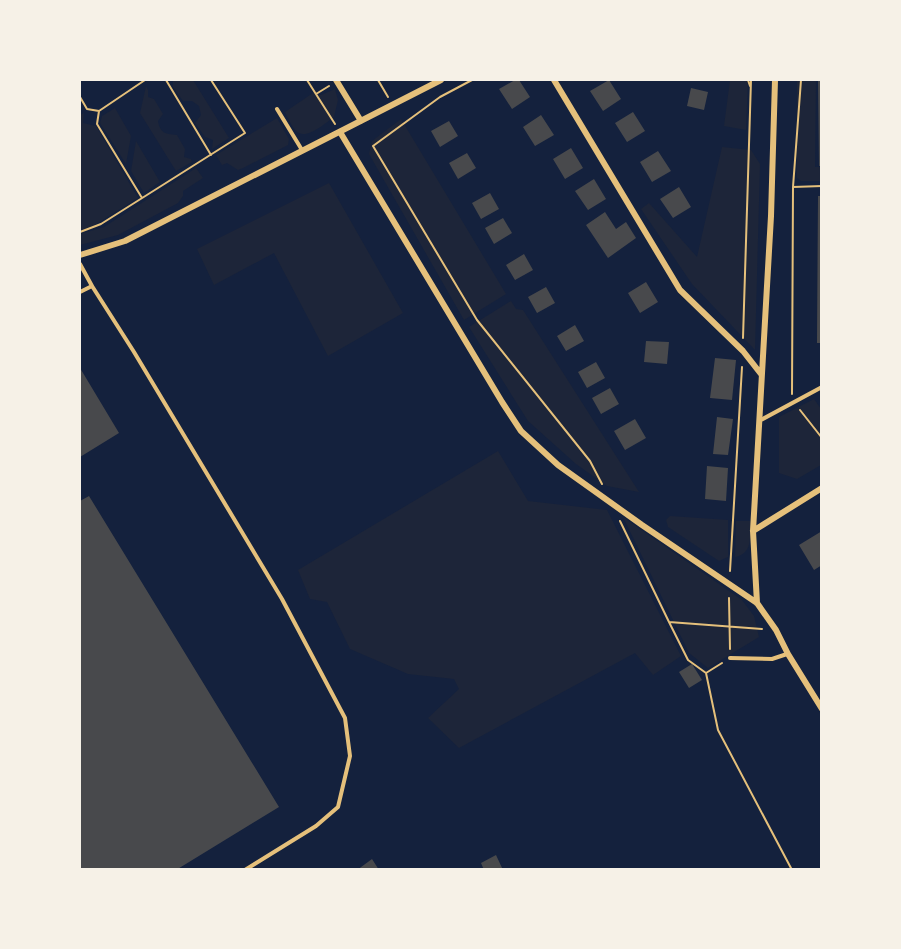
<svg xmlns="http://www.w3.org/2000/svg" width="901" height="949" font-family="'PT Serif',serif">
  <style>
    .green { fill: #1d2539 }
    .building { fill: #48494c }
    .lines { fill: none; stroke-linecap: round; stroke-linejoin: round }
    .path { stroke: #e5c07b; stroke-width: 2 }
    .service { stroke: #e5c07b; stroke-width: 4 }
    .minor { stroke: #e5c07b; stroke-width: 6 }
  </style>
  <rect width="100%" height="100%" fill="#14213d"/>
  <path class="green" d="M173 80H193L229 138 212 149 213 140 205 137 195 123 201 115 199 106 192 101H183L173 87Z
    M730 80H748L746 130 724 126Z
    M797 80H816L815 167H821V181H801L797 178Z
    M146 86 148 90V97L154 99 163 114 158 121C160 133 165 134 177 135L185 149 184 157 191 159 192 162 176 171 140 113Z
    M335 89 338 100 334 117C324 124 305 142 295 130 291 125 288 118 285 112L313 93 321 95Z
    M115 108 131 136 126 164 100 123 102 116Z
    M84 113 83 123 96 126 138 198 93 226 80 231V115Z
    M277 118 289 139 288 145 243 168 238 170 227 163 222 165 216 155Z
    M401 119 506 294 464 320 369 154 372 141Z
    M136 141 160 182 144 193 131 171Z
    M722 147 751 150 760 164 755 350 692 284 641 209 649 203 697 257Z
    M196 168 203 178 183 191V196L178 203 118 235 80 245V234L104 227Z
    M329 183 403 313 328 356 274 253 214 285 197 249Z
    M511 301 516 309 523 310 639 492 607 486 576 464 528 421 469 327Z
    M814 399 821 409V465L797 479 779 473V417Z
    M498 451 528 501 607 510 681 656 653 675 635 653 459 748 428 718 459 689 454 679 408 674 350 649 327 602 310 599 298 570Z
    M670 516 728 520V557L719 561 668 527 666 520Z
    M623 517 742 600 754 616 759 637 708 668 689 653Z
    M736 521H750C750 536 753 554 735 557Z"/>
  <path class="building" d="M515 80H519L530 97 512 109 499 89Z
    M609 80 621 99 603 111 590 91Z
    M818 80H822V166H819Z
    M691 88 708 92 704 110 687 106Z
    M633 112 645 131 627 142 615 123Z
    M541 115 554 135 535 146 523 127Z
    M449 121 458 136 440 147 431 131Z
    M571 148 583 168 565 179 553 159Z
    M658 151 671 171 652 182 640 162Z
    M467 153 476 168 458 179 449 163Z
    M594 179 606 199 588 210 575 191Z
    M679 187 691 207 673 218 660 199Z
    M490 193 499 209 481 219 472 203Z
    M818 196H822V343H817Z
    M605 212 616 229 626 222 636 238 608 258 586 225Z
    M503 218 512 233 494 244 485 228Z
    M524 254 533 270 515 280 506 265Z
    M646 282 658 302 640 313 628 293Z
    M546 287 555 303 537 313 528 297Z
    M575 325 584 341 566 351 557 336Z
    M646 341 669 342 667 364 644 362Z
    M715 358 736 360 732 400 710 398Z
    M596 362 605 378 587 388 578 372Z
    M80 368 119 433 80 457Z
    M610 388 619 404 601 414 592 398Z
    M717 417 733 419 728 455 713 454Z
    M635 419 646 438 625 450 614 431Z
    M707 466 728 468 726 501 705 499Z
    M89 496 279 807 176 870H80V501Z
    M822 531V565L814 570 799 545Z
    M692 664 702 680 689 688 679 672Z
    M496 855 503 870H484L481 863Z
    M372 859 379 870H357Z"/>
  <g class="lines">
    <path class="path" d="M166 80 211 155
      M307 80 335 124
      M378 80 388 97
      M472 80 440 97 373 146 477 320 590 461 602 484
      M748 80 750 86
      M316 94 329 86
      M80 97 87 109 99 111 145 80
      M99 111 97 124 142 198
      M793 187 822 186
      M80 232 101 224 245 133 211 80
      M743 338 751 80
      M792 394 793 187 801 80
      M800 410 822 438
      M620 521 669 622 762 629
      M730 571 742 367
      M729 598 730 649
      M669 622 688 660 706 673
      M722 663 706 673 718 730 792 870"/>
    <path class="service" d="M277 109 302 150
      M80 264 92 286 80 292
      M92 286 134 352 282 599 345 718 350 756 338 807 316 826 245 870
      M759 421 822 387
      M730 658 772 659 787 654"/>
    <path class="minor" d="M336 80 361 121
      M554 80 680 290 743 351 761 374
      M340 132 502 402 521 431 558 465 642 525 757 603 776 630 788 654 822 709
      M80 255 125 241 441 80
      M753 531 822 488
      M757 603 753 531 771 216 775 80"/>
  </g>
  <rect width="901" height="949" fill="none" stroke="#f6f1e7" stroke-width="162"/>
</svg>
